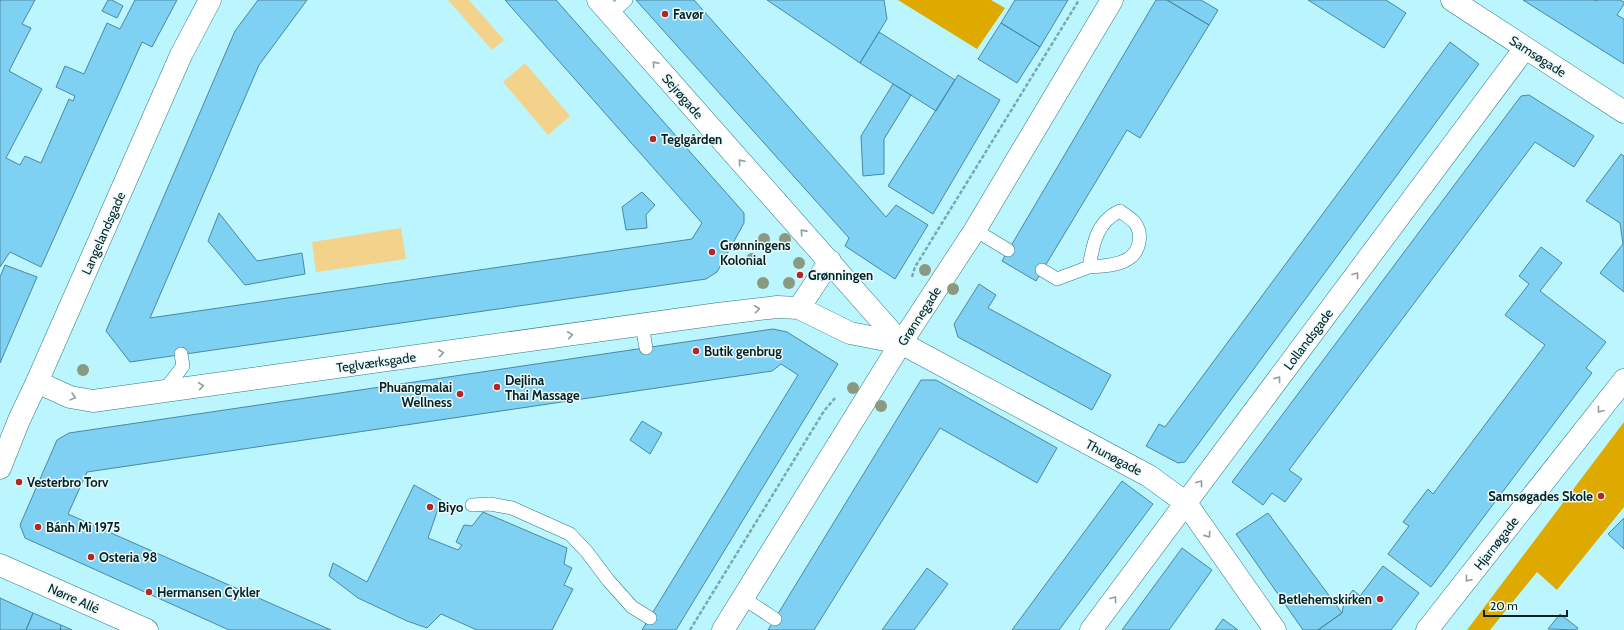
<svg xmlns="http://www.w3.org/2000/svg" width="1624" height="630" font-family="Cabin,sans-serif">
  <style>
    .green { fill: #f3d38c }
    .forest { fill: #deaa00 }
    .building { fill: #7ed1f3; stroke: #4b88a1 }
    .lines { fill: none; stroke-linecap: round; stroke-linejoin: round }
    .lane-casing { stroke: #2d7881; stroke-width: 14 }
    .street-casing { stroke: #2d7881; stroke-width: 23 }
    .secondary-casing { stroke: #2d7881; stroke-width: 23 }
    .path { stroke: #79a9b0; stroke-width: 2.5; stroke-dasharray: 4 2; stroke-linecap: butt }
    .lane { stroke: #fff; stroke-width: 13 }
    .street { stroke: #fff; stroke-width: 22 }
    .secondary { stroke: #fff; stroke-width: 22 }
    .tree { fill: #8b9980 }
    .oneway { stroke: #8e9c9e }
    .poi-dot { fill: #b52526; stroke: #ecfafb; stroke-width: 1.5 }
    .labels { text-anchor: middle; stroke-width: 3; stroke-linejoin: round; paint-order: stroke }
    .poi-label { font-size: 13px; font-weight: bold; fill: #032327; stroke: #ecfafb; text-anchor: start }
    .street-label { font-size: 13px; fill: #032327; stroke: #ecfafb }
  </style>
  <rect width="100%" height="100%" fill="#bbf5fd"/>
  <path class="green" d="M448 0H469L504 40 492 50Z
    M525 63 570 116 548 135 503 82Z
    M401 228 406 259 316 272 312 242Z"/>
  <path class="forest" d="M898 0H991L1005 8 977 49Z
    M1624 422V507L1557 590 1537 572 1490 630H1467Z"/>
  <path class="building" d="M0 0H35L22 24 31 28 9 71 42 89 6 158 20 165 25 156 41 163 69 99 73 101 75 96 56 87 65 66 84 74 107 23 120 29 135 0H177L152 47 142 42 41 267 10 252 0 267Z
    M108 0H112L123 6 117 18 102 11Z
    M258 0H307L259 65 150 318 692 239 702 223 505 0H556L744 213V223L717 272 706 279 130 362 106 331 235 31Z
    M636 0H694L886 217 896 205 928 225 895 279 845 246 849 238Z
    M767 0H884L887 19 860 63Z
    M1015 0H1068L1040 47 1001 23Z
    M1156 0H1167L1209 25 1140 138 1127 130 1036 281 1002 261Z
    M1167 0H1201L1218 10 1209 25Z
    M1308 0H1386L1406 13 1384 48Z
    M1523 0H1594L1597 1V0H1620L1624 2V4L1617 15 1624 19V64Z
    M1001 23 1040 47 1017 83 978 59Z
    M879 32 955 80 936 111 860 63Z
    M1450 42 1479 64 1185 462 1178 463 1146 446 1159 424 1165 427Z
    M958 75 1000 100 933 214 888 186Z
    M893 84 911 95 884 139V174L863 176 861 136Z
    M1529 95 1594 136 1574 167 1535 142 1289 470 1302 479 1285 502 1272 493 1263 505 1232 482 1521 96Z
    M1621 154 1624 156V292L1600 273 1623 244 1620 223 1586 201Z
    M642 192 655 205 646 215 647 228 626 230 622 207Z
    M219 213 257 261 302 253 305 274 245 285 208 241Z
    M1541 247 1562 263 1540 291 1606 342 1586 368 1592 373 1431 587 1388 554 1409 526 1403 522 1428 489 1433 494 1545 345 1505 315 1529 284 1519 276Z
    M5 265 37 277 0 363V277Z
    M979 284 996 295 988 308 1111 375 1092 410 958 337 954 324Z
    M773 329 787 332 838 364 676 630H642L798 375 781 364 772 371 87 472 68 514 331 630H229L25 538 20 525 57 440 69 433Z
    M921 380H936L1057 448 1037 483 940 428 814 630H768Z
    M642 421 662 433 650 454 630 440Z
    M1122 481 1153 504 1059 630H1012Z
    M414 485 441 500 428 538 458 550 462 545 456 542 464 525 472 526 483 512 567 548 564 564 572 568 564 585 573 589 552 630H477L441 614 427 628 407 621 358 598 329 576 333 563 367 582Z
    M1268 513 1342 613 1318 630H1303L1236 534Z
    M1624 518V549L1608 534Z
    M1182 548 1212 570 1169 630H1122Z
    M1383 566 1419 593 1391 630H1318L1342 613 1344 602 1353 590 1360 596Z
    M927 568 948 584 914 630H882Z
    M0 598 33 613 26 630H0Z
    M33 613 61 625 60 630H26Z
    M1560 614 1578 628 1577 630 1548 629Z
    M1223 619 1238 630H1215Z
    M61 625 72 630H60Z"/>
  <g class="lines">
    <defs>
      <path id="lane" d="M611 14 626 0
        M975 230 1008 250
        M1042 270 1057 279 1089 267C1093 244 1097 221 1120 211 1125 215 1131 218 1135 223 1143 234 1140 252 1128 259 1117 266 1101 266 1089 267
        M642 325 646 348
        M163 392 183 366 181 354
        M472 505 490 504 512 508 570 534 587 552 608 580 632 607 650 618
        M743 598 775 619"/>
      <path id="street" d="M598 0 901 343
        M1452 0 1624 112
        M799 308 830 261
        M37 382 70 397 93 401 718 314 777 307 799 308 850 333 901 343 1149 476 1186 503 1275 630
        M723 630 901 343 975 230 1112 0
        M1091 630 1525 48
        M1427 630 1624 380"/>
      <path id="secondary" d="M0 468 19 420 37 382 181 55 210 0
        M0 565 147 630"/>
    </defs>
    <use href="#lane" class="lane-casing"/>
    <use href="#street" class="street-casing"/>
    <use href="#secondary" class="secondary-casing"/>
    <path class="path" d="M912 277 915 267 1079 0
      M690 630 824 411 835 398"/>
    <use href="#lane" class="lane"/>
    <use href="#street" class="street"/>
    <use href="#secondary" class="secondary"/>
  </g>
  <g class="tree">
    <circle cx="764" cy="239" r="6"/>
    <circle cx="785" cy="239" r="6"/>
    <circle cx="752" cy="259" r="6"/>
    <circle cx="799" cy="263" r="6"/>
    <circle cx="925" cy="270" r="6"/>
    <circle cx="763" cy="283" r="6"/>
    <circle cx="789" cy="283" r="6"/>
    <circle cx="953" cy="289" r="6"/>
    <circle cx="83" cy="370" r="6"/>
    <circle cx="853" cy="388" r="6"/>
    <circle cx="881" cy="406" r="6"/>
  </g>
  <defs><path id="oneway-chevron" d="M-2-3.5L2.5 0L-2 3.5" fill="none" stroke-width="1.6" stroke-linecap="round" stroke-linejoin="round"/></defs>
  <g class="oneway">
    <use href="#oneway-chevron" transform="translate(655 64) rotate(-131)"/>
    <use href="#oneway-chevron" transform="translate(741 162) rotate(-131)"/>
    <use href="#oneway-chevron" transform="translate(803 232) rotate(-132)"/>
    <use href="#oneway-chevron" transform="translate(1356 275) rotate(-53)"/>
    <use href="#oneway-chevron" transform="translate(757 309) rotate(-7)"/>
    <use href="#oneway-chevron" transform="translate(570 335) rotate(-8)"/>
    <use href="#oneway-chevron" transform="translate(441 353) rotate(-8)"/>
    <use href="#oneway-chevron" transform="translate(1278 379) rotate(-53)"/>
    <use href="#oneway-chevron" transform="translate(201 386) rotate(-8)"/>
    <use href="#oneway-chevron" transform="translate(73 397) rotate(15)"/>
    <use href="#oneway-chevron" transform="translate(1600 410) rotate(128)"/>
    <use href="#oneway-chevron" transform="translate(1200 483) rotate(-53)"/>
    <use href="#oneway-chevron" transform="translate(1208 535) rotate(55)"/>
    <use href="#oneway-chevron" transform="translate(1468 579) rotate(128)"/>
    <use href="#oneway-chevron" transform="translate(1114 599) rotate(-53)"/>
  </g>
  <g class="poi-dot">
    <circle cx="665" cy="14" r="4"/>
    <circle cx="653" cy="139" r="4"/>
    <circle cx="712" cy="252" r="4"/>
    <circle cx="800" cy="275" r="4"/>
    <circle cx="696" cy="351" r="4"/>
    <circle cx="497" cy="387" r="4"/>
    <circle cx="460" cy="394" r="4"/>
    <circle cx="19" cy="482" r="4"/>
    <circle cx="1601" cy="496" r="4"/>
    <circle cx="430" cy="507" r="4"/>
    <circle cx="38" cy="527" r="4"/>
    <circle cx="91" cy="557" r="4"/>
    <circle cx="149" cy="592" r="4"/>
    <circle cx="1380" cy="599" r="4"/>
  </g>
  <g class="labels">
    <g class="poi-label">
      <text x="673" y="19">Favør</text>
      <text x="661" y="144">Teglgården</text>
      <text x="720" y="250">Grønningens<tspan x="720" dy="15">Kolonial</tspan></text>
      <text x="808" y="280">Grønningen</text>
      <text x="704" y="356">Butik genbrug</text>
      <text x="505" y="385">Dejlina<tspan x="505" dy="15">Thai Massage</tspan></text>
      <text x="452" y="392" text-anchor="end">Phuangmalai<tspan x="452" dy="15">Wellness</tspan></text>
      <text x="27" y="487">Vesterbro Torv</text>
      <text x="1593" y="501" text-anchor="end">Samsøgades Skole</text>
      <text x="438" y="512">Biyo</text>
      <text x="46" y="532">Bánh Mì 1975</text>
      <text x="99" y="562">Osteria 98</text>
      <text x="157" y="597">Hermansen Cykler</text>
      <text x="1372" y="604" text-anchor="end">Betlehemskirken</text>
    </g>
    <g class="street-label">
      <text transform="translate(1538 56) rotate(33)" y="5">Samsøgade</text>
      <text transform="translate(683 96) rotate(49)" y="5">Sejrøgade</text>
      <text transform="translate(103 233) rotate(-66)" y="5">Langelandsgade</text>
      <text transform="translate(919 316) rotate(-57)" y="5">Grønnegade</text>
      <text transform="translate(1308 339) rotate(-53)" y="5">Lollandsgade</text>
      <text transform="translate(376 362) rotate(-8)" y="5">Teglværksgade</text>
      <text transform="translate(1114 457) rotate(28)" y="5">Thunøgade</text>
      <text transform="translate(1496 543) rotate(-52)" y="5">Hjarnøgade</text>
      <text transform="translate(74 598) rotate(24)" y="5">Nørre Allé</text>
    </g>
  </g>
  <path d="M1484 610v6h83v-6" fill="none" stroke="#032327" stroke-width="2"/>
  <text x="1490" y="610" font-size="12" fill="#032327" stroke="#ecfafb" stroke-width="3" paint-order="stroke">20 m</text>
</svg>
